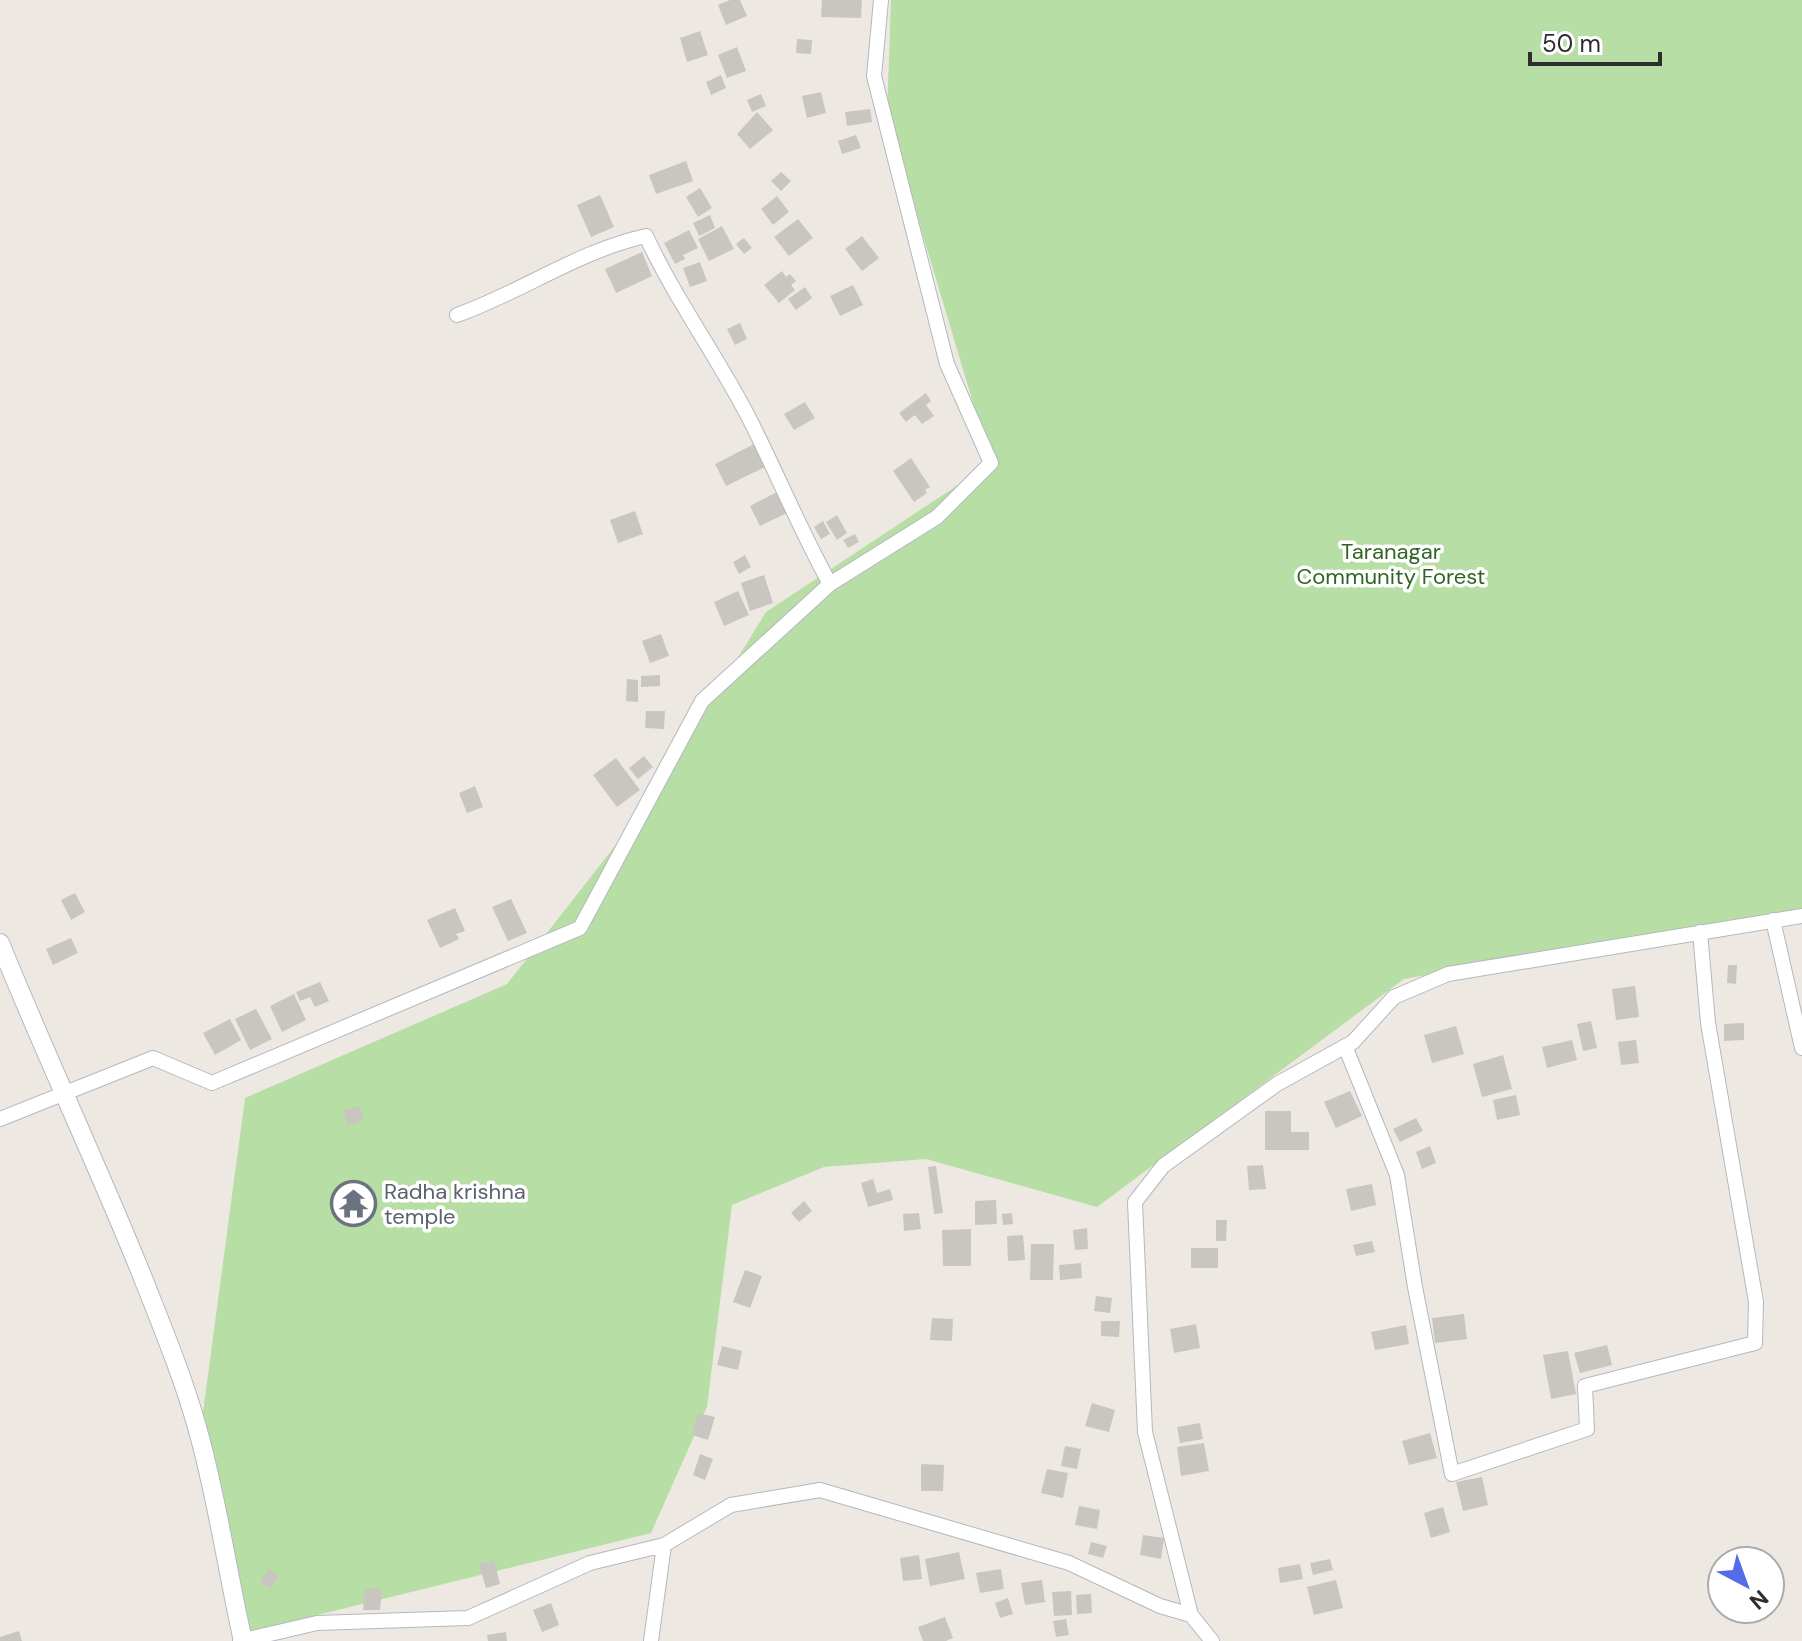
<svg xmlns="http://www.w3.org/2000/svg" width="1802" height="1641" font-family="'DM Sans',sans-serif">
  <style>
    .green { fill: #b7dea4 }
    .building { fill: #c9c5c0 }
    .lines { fill: none; stroke-linecap: round; stroke-linejoin: round }
    .minor-casing { stroke: #b5b7bf; stroke-width: 16 }
    .tertiary-casing { stroke: #b5b7bf; stroke-width: 20 }
    .minor { stroke: #fff; stroke-width: 14 }
    .tertiary { stroke: #fff; stroke-width: 18 }
    .labels { text-anchor: middle; stroke-width: 7; stroke-linejoin: round; paint-order: stroke }
    .park-label { font-size: 22px; fill: #2f6523; stroke: #fff }
    .worship-label { font-size: 22px; fill: #5b616d; stroke: #fff; text-anchor: start }
  </style>
  <rect width="100%" height="100%" fill="#ede9e2"/>
  <path class="green" d="M891 0H1802V910L1404 979 1097 1207 926 1159 824 1167 732 1205 707 1407 651 1533 240 1634 197 1457 245 1098 507 984 647 805 766 612 991 463 887 115Z"/>
  <path class="building" d="M730 0H740L747 16 726 25 718 5Z
    M822 0H862L861 18 821 17Z
    M700 31 708 55 687 62 680 38Z
    M797 39 812 40 811 54 796 53Z
    M737 47 746 71 727 78 718 55Z
    M721 75 726 88 711 95 706 82Z
    M821 92 826 113 807 118 802 96Z
    M761 94 766 106 752 112 747 100Z
    M870 109 872 122 847 126 845 112Z
    M757 112 773 130 750 149 737 134Z
    M856 135 861 148 842 154 838 141Z
    M686 161 693 181 656 194 649 175Z
    M781 172 791 181 781 191 771 181Z
    M700 188 712 208 698 217 686 197Z
    M600 195 614 227 591 237 577 205Z
    M777 196 789 212 773 225 761 209Z
    M710 215 715 228 699 236 693 223Z
    M798 219 813 238 789 256 774 237Z
    M722 226 734 249 709 261 698 239Z
    M689 230 698 248 683 255 685 259 675 264 664 243Z
    M862 236 879 258 862 271 845 249Z
    M744 238 752 248 744 254 736 244Z
    M642 252 652 276 616 293 605 269Z
    M700 262 707 281 690 287 683 268Z
    M782 271 786 277 790 274 796 281 791 285 795 290 779 303 764 285Z
    M853 285 863 305 840 316 830 296Z
    M805 287 812 298 796 310 788 299Z
    M740 323 747 339 735 345 727 329Z
    M926 393 931 401 926 405 934 416 922 424 915 415 906 422 899 413Z
    M805 402 815 418 794 430 784 414Z
    M754 444 765 467 726 486 715 464Z
    M911 458 930 487 925 490 927 493 914 502 893 471Z
    M779 491 789 512 760 526 750 506Z
    M635 511 643 534 618 543 610 520Z
    M837 515 847 533 837 540 826 522Z
    M823 521 830 534 821 539 814 527Z
    M855 534 859 542 848 548 843 540Z
    M745 555 751 567 739 574 733 562Z
    M764 575 773 603 750 611 741 583Z
    M738 591 749 615 724 626 714 602Z
    M661 634 669 656 650 663 642 641Z
    M660 675V686L641 687V676Z
    M627 679 638 680V702L626 701Z
    M646 711H665L664 729 645 728Z
    M644 756 653 767 638 779 629 768Z
    M616 758 640 790 617 807 593 775Z
    M475 786 483 807 467 813 459 793Z
    M75 893 85 912 71 920 61 900Z
    M511 899 527 933 508 941 492 907Z
    M455 908 465 931 456 934 459 939 440 948 427 920Z
    M71 938 78 953 53 965 46 949Z
    M1728 965H1737L1736 984 1727 983Z
    M320 982 329 1001 315 1007 310 997 300 1001 296 992Z
    M1635 986 1639 1017 1616 1020 1612 989Z
    M294 994 306 1020 282 1032 270 1006Z
    M256 1009 272 1039 250 1050 235 1019Z
    M230 1019 241 1040 215 1055 203 1033Z
    M1591 1021 1597 1048 1583 1051 1577 1024Z
    M1744 1023V1040L1724 1041V1024Z
    M1456 1026 1464 1054 1432 1063 1424 1035Z
    M1572 1040 1577 1060 1547 1068 1542 1047Z
    M1636 1040 1639 1063 1621 1065 1618 1042Z
    M1503 1055 1512 1089 1482 1097 1473 1064Z
    M1350 1091 1362 1116 1336 1128 1324 1102Z
    M1516 1095 1520 1115 1497 1120 1493 1100Z
    M359 1106 364 1120 348 1126 343 1111Z
    M1265 1111H1291V1132H1309V1150H1265Z
    M1416 1118 1423 1131 1400 1142 1393 1129Z
    M1430 1146 1436 1163 1422 1169 1416 1152Z
    M1263 1165 1266 1189 1249 1190 1247 1166Z
    M936 1166 943 1213 934 1214 928 1167Z
    M873 1179 877 1193 890 1189 893 1200 868 1207 861 1183Z
    M1372 1184 1376 1205 1351 1211 1346 1189Z
    M996 1200 997 1224 975 1225V1201Z
    M804 1201 812 1211 799 1222 791 1213Z
    M919 1213 921 1229 904 1231 903 1214Z
    M1012 1213 1013 1224 1003 1225 1002 1214Z
    M1216 1220H1227L1226 1241H1216Z
    M1087 1228 1088 1249 1075 1250 1073 1230Z
    M971 1229V1266H943L942 1230Z
    M1023 1235 1025 1260 1008 1261 1007 1236Z
    M1372 1241 1375 1252 1356 1256 1353 1245Z
    M1031 1244H1054L1053 1280H1030Z
    M1191 1248H1218V1268H1191Z
    M1081 1263 1082 1278 1060 1280 1059 1265Z
    M745 1270 762 1276 750 1308 733 1302Z
    M1096 1296 1112 1298 1110 1313 1094 1311Z
    M1464 1314 1467 1339 1435 1343 1432 1318Z
    M932 1318 953 1319 952 1341 930 1340Z
    M1101 1321H1120L1119 1337 1101 1336Z
    M1196 1324 1200 1348 1174 1353 1170 1329Z
    M1406 1325 1409 1344 1375 1350 1371 1332Z
    M1607 1345 1612 1365 1580 1373 1574 1353Z
    M722 1346 742 1351 738 1370 717 1365Z
    M1568 1351 1576 1394 1551 1399 1543 1355Z
    M1092 1403 1115 1410 1109 1432 1085 1426Z
    M698 1413 715 1417 708 1440 692 1435Z
    M1200 1423 1203 1439 1180 1443 1177 1427Z
    M1430 1433 1437 1458 1409 1465 1402 1441Z
    M1204 1443 1209 1471 1181 1476 1177 1447Z
    M1065 1446 1081 1449 1077 1469 1061 1466Z
    M700 1454 713 1459 705 1480 693 1475Z
    M921 1464 944 1465 943 1491H921Z
    M1047 1469 1068 1473 1063 1498 1041 1493Z
    M1482 1477 1488 1505 1463 1511 1456 1482Z
    M1079 1506 1100 1510 1097 1529 1075 1525Z
    M1443 1507 1450 1532 1431 1538 1424 1513Z
    M1143 1535 1164 1538 1161 1559 1140 1555Z
    M1091 1542 1107 1546 1103 1558 1088 1554Z
    M959 1552 965 1579 930 1586 925 1559Z
    M919 1555 922 1579 903 1581 900 1558Z
    M1330 1559 1333 1570 1313 1575 1310 1563Z
    M494 1560 500 1584 486 1588 479 1564Z
    M1300 1564 1303 1579 1280 1583 1278 1568Z
    M268 1569 279 1575 271 1588 260 1582Z
    M1001 1569 1004 1589 980 1593 976 1573Z
    M1042 1580 1045 1602 1025 1605 1021 1583Z
    M1336 1580 1343 1608 1314 1615 1307 1587Z
    M365 1588 382 1589 380 1610H363Z
    M1071 1591 1072 1615 1054 1616 1052 1592Z
    M1091 1594 1092 1613 1077 1614 1076 1595Z
    M1008 1598 1013 1614 1000 1618 995 1603Z
    M551 1603 559 1625 542 1632 533 1610Z
    M945 1617 953 1638 946 1641H923L918 1627Z
    M1066 1619 1069 1635 1056 1637 1053 1621Z
    M19 1631 22 1641H0V1637Z
    M506 1632 507 1641H488L487 1635Z"/>
  <g class="lines">
    <defs>
      <path id="minor" d="M457 315C522 292 578 251 646 236 675 299 717 356 749 418 777 473 800 530 830 584
        M1773 920 1802 1048
        M1345 1046 1397 1175 1415 1287 1452 1474 1587 1429 1585 1386 1755 1343 1756 1302 1708 1023 1700 932
        M0 1119 153 1058 212 1083 580 928 702 701 830 584 937 517 991 463 947 364 874 76 881 0
        M1191 1615 1145 1432 1135 1202 1163 1166 1277 1084 1353 1042 1394 997 1448 974 1802 916
        M240 1641 317 1623 468 1618 590 1563 664 1545 731 1505 820 1490 1069 1563 1160 1606 1191 1615 1212 1641
        M651 1641 664 1545"/>
      <path id="tertiary" d="M0 943C45 1054 96 1162 141 1273 161 1324 182 1374 197 1427 217 1497 227 1570 243 1641"/>
    </defs>
    <use href="#minor" class="minor-casing"/>
    <use href="#tertiary" class="tertiary-casing"/>
    <use href="#minor" class="minor"/>
    <use href="#tertiary" class="tertiary"/>
  </g>
  <defs>
    <symbol id="temple-ring" viewBox="-11 -11 22 22"><circle r="9.5" fill="#fff" stroke="#6b7280" stroke-width="1.5"/><path d="M0-6L5-2H3V0L6.5 2.5H4V6H1.5V3h-3V6H-4V2.5H-6.5L-3 0V-2H-5Z" fill="#6b7280"/></symbol>
  </defs>
  <g fill-rule="evenodd">
    <use href="#temple-ring" x="328" y="1178" width="51" height="51"/>
  </g>
  <g class="labels">
    <g class="park-label">
      <text x="1391" y="559">Taranagar<tspan x="1391" dy="25">Community Forest</tspan></text>
    </g>
    <g class="worship-label">
      <text x="384" y="1199">Radha krishna<tspan x="384" dy="25">temple</tspan></text>
    </g>
  </g>
  <g transform="translate(1746 1585) rotate(139)"><circle r="38" fill="#ffffff" stroke="#ababab" stroke-width="2"/>
  <path d="M0-6L14 30L0 20L-14 30Z" fill="#546ce8"/>
  <text y="-12" font-size="22" font-weight="bold" text-anchor="middle" fill="#2d2d2d">N</text>
  </g>
  <path d="M1530 52v12h130v-12" fill="none" stroke="#2d2d2d" stroke-width="4"/>
  <text x="1542" y="52" font-size="24" fill="#2d2d2d" stroke="#ffffff" stroke-width="6" paint-order="stroke">50 m</text>
</svg>
